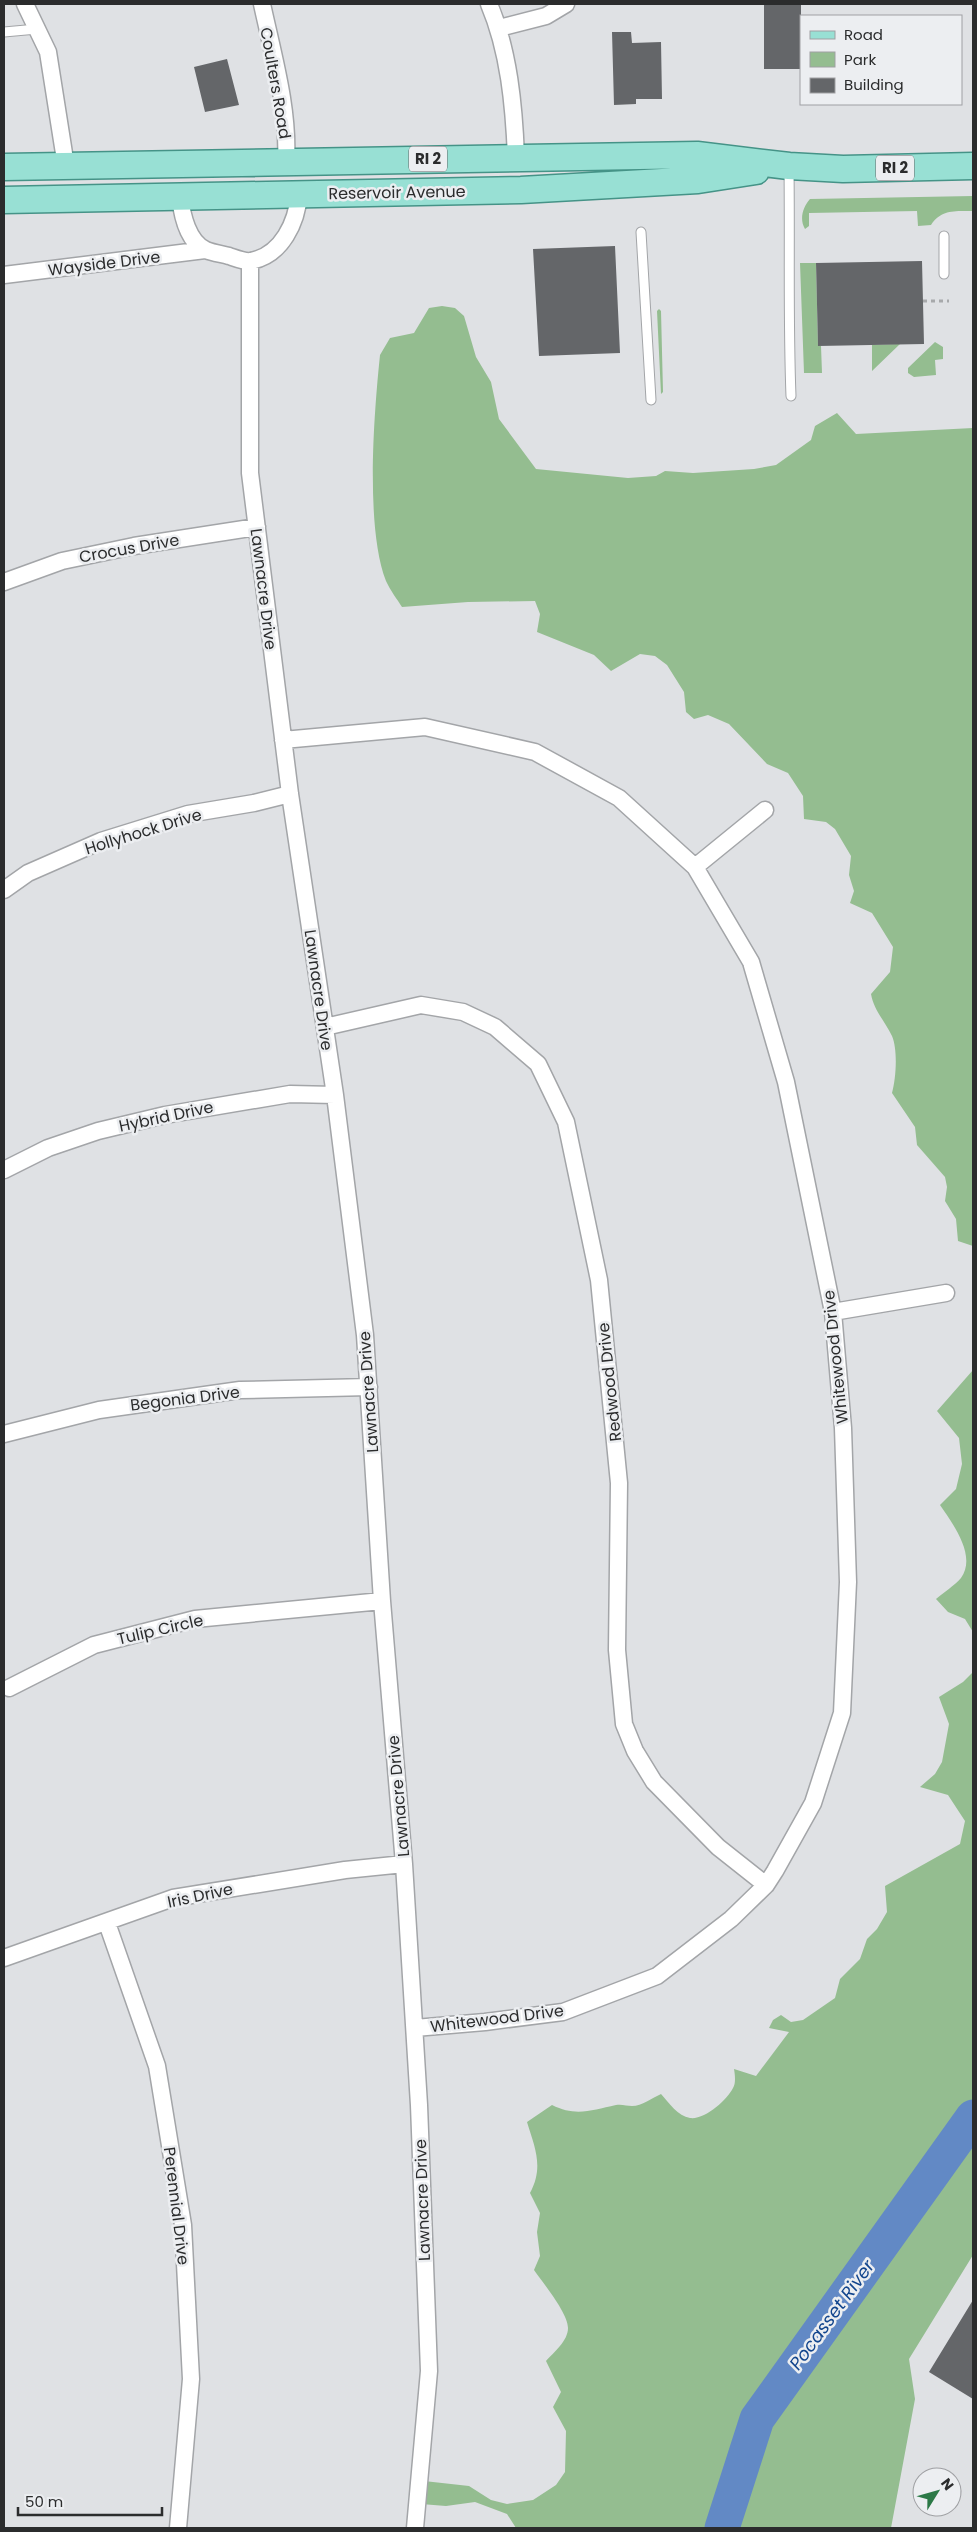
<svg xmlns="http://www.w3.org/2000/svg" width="977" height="2532" font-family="Poppins,sans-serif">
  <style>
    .green { fill: #94bd90 }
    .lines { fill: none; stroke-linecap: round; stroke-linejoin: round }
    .river { stroke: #6289c5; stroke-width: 35 }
    .building { fill: #646669 }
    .lane-casing { stroke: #a3a5a8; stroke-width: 11 }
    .street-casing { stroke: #a3a5a8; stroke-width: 19 }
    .primary-casing { stroke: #459387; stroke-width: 29 }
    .path { stroke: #a7a9ab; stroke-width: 3; stroke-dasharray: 4 4; stroke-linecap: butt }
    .lane { stroke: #fff; stroke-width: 9 }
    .street { stroke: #fff; stroke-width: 16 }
    .primary { stroke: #98e0d4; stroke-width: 26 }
    .labels { text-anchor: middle; stroke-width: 5; stroke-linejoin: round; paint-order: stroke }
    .shield { fill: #eceef1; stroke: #656668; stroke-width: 1 }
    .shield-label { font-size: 15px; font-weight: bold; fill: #2b2c2d }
    .street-label { font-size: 16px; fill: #2b2c2d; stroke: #eceef1 }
    .water-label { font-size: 18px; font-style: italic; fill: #12458d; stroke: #eceef1 }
  </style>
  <rect width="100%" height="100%" fill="#dfe1e4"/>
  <path class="green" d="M973 196V211C956 211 941 209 931 225L918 226 917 211 809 213V226L805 229C799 219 803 207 810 199Z
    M800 263H816L818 346H821L822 373H804Z
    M442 306 455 308 464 316 476 357 491 382 499 419 536 469 628 478 656 476 665 471 693 473 754 469 776 465 811 440 815 426 837 413 856 434 973 428V1246L958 1241 956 1219 945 1201 947 1187 945 1177 917 1145 915 1127 892 1093C896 1079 898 1050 892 1036 885 1021 874 1011 871 994L890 972 893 947 872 913 850 903 854 891 849 875 851 856 835 829 826 822 804 819 803 796 788 773 767 764 729 724 708 715 694 719 686 712 684 692 667 665 655 656 640 654 611 671 594 655 537 632 540 614 535 601 468 602 402 607C397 599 390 590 386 581 365 527 374 413 380 355L390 338 414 333 429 308Z
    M659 309 661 311 663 392 661 394 657 311Z
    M935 342 943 347V359L935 360 936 375 914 377 908 373V368Z
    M900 344 872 371V345Z
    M973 1370V1632L965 1619 948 1612 936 1599C944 1592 954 1586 961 1578 977 1556 953 1524 940 1505L956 1489 962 1464 959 1438 937 1411Z
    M973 1672V2255L909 2359 915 2399 891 2528H516L507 2514 475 2502 446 2506 421 2504 424 2481 469 2486 491 2500 507 2504 533 2500 556 2485 565 2472 566 2431 553 2407 561 2392 546 2361C554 2352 568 2341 568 2328 568 2313 543 2283 534 2270L540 2256 537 2232 540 2213 530 2193C544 2167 535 2148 527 2122L552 2105C576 2117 592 2110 616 2105 622 2104 627 2106 632 2106 642 2106 652 2098 661 2094 669 2103 678 2116 690 2118 705 2120 727 2100 733 2088 736 2083 735 2075 734 2069L756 2076 789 2032 769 2028 773 2020 781 2015 791 2022 803 2020 835 1998 840 1979 860 1959 867 1939 877 1929 887 1912 885 1886 960 1844 965 1821 948 1795 920 1787 935 1774 942 1762 949 1724 939 1697 963 1682Z"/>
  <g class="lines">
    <path class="river" d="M722 2528 757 2419 973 2117"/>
  </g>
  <path class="building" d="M764 4H801V69H764Z
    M612 32H631L632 43 661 42 662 99H636V104L614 105Z
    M227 59 239 105 205 112 194 67Z
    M615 246 620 353 539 356 533 249Z
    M922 261 924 344 818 346 816 263Z
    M973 2300V2399L929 2372Z"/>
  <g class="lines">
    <defs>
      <path id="lane" d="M4 32 37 29
        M789 169C790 245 788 320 791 396
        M641 232 651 400
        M944 274V236"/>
      <path id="street" d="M25 4 48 52 66 166
        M262 4C273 55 289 109 286 162
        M489 4C509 51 514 106 516 157
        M499 28 546 16 566 4
        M180 197C182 215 188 242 206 250 213 253 222 254 229 256 235 258 245 262 251 261 282 255 297 222 299 194
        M250 261V473L290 794 335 1095 365 1335 382 1601 404 1864 419 2105 429 2371 415 2528
        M4 275 205 250
        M4 582 62 561 134 546 257 527
        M283 740 425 727 535 752 619 798 695 867 751 962 786 1082 833 1312 843 1428 848 1582 842 1713 813 1803 775 1871 766 1885 731 1919 657 1976 563 2012 485 2022 415 2028
        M695 867 765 810
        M4 890 28 873 101 841 188 814 254 803 290 794
        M325 1027 421 1005 463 1012 495 1027 538 1064 566 1122 599 1280 619 1483 617 1650 624 1724 635 1751 654 1782 718 1847 766 1885
        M4 1170 48 1148 98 1131 165 1115 290 1094 335 1095
        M833 1312 946 1293
        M4 1434 99 1410 240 1390 369 1387
        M9 1688 94 1645 195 1619 382 1601
        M107 1923 157 2066 183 2225 191 2379 178 2528
        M4 1958 173 1898 345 1870 404 1864"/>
      <path id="primary" d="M4 167 697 155 789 166 843 169 973 166
        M4 200 521 190 698 180 756 171"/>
    </defs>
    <use href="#lane" class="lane-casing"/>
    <use href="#street" class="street-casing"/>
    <use href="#primary" class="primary-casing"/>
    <path class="path" d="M923 301H949"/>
    <use href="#lane" class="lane"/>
    <use href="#street" class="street"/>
    <use href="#primary" class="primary"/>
  </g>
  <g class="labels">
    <g class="shield">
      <rect x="409" y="146.5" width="38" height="25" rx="4"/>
      <rect x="876" y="155.5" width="38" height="25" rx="4"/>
    </g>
    <g class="shield-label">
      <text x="428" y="164">RI 2</text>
      <text x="895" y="173">RI 2</text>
    </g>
    <g class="street-label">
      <text transform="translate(276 83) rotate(80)" y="6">Coulters Road</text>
      <text transform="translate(397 192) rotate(-1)" y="6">Reservoir Avenue</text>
      <text transform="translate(104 263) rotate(-7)" y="6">Wayside Drive</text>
      <text transform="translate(129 548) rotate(-10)" y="6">Crocus Drive</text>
      <text transform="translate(264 589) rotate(83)" y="6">Lawnacre Drive</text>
      <text transform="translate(143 831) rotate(-17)" y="6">Hollyhock Drive</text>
      <text transform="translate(319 990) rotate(82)" y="6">Lawnacre Drive</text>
      <text transform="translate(166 1116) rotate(-12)" y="6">Hybrid Drive</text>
      <text transform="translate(835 1357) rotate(-96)" y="6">Whitewood Drive</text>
      <text transform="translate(609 1382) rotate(-96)" y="6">Redwood Drive</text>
      <text transform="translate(368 1392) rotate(-94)" y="6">Lawnacre Drive</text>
      <text transform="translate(185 1398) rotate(-7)" y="6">Begonia Drive</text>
      <text transform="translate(160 1629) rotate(-13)" y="6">Tulip Circle</text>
      <text transform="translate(398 1796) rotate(-95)" y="6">Lawnacre Drive</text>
      <text transform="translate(200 1895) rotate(-12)" y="6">Iris Drive</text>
      <text transform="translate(497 2018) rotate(-7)" y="6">Whitewood Drive</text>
      <text transform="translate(422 2200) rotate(-92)" y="6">Lawnacre Drive</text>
      <text transform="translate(177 2206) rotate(83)" y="6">Perennial Drive</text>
    </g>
    <g class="water-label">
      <text transform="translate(832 2315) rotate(-54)" y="6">Pocasset River</text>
    </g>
  </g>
  <rect width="977" height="2532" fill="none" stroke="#2b2c2d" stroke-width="10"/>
  <rect x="800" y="15" width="162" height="90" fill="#eceef1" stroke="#9fa0a3"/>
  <rect x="810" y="31" width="25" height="8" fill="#98e0d4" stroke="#9fa0a3"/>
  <text x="844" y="40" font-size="15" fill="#2b2c2d">Road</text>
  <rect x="810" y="52" width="25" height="15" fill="#94bd90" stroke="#9fa0a3"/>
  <text x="844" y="65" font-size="15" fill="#2b2c2d">Park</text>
  <rect x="810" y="78" width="25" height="15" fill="#646669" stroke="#9fa0a3"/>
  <text x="844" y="90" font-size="15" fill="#2b2c2d">Building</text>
  <g transform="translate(937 2492) rotate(53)"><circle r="24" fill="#eceef1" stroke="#9fa0a3"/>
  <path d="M0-4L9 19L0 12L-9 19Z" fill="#2c7947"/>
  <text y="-8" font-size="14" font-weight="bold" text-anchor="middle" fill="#2b2c2d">N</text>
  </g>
  <path d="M18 2507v8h144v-8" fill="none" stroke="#2b2c2d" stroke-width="2.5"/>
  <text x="25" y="2507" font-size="15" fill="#2b2c2d" stroke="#eceef1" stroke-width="4" paint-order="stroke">50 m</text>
</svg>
